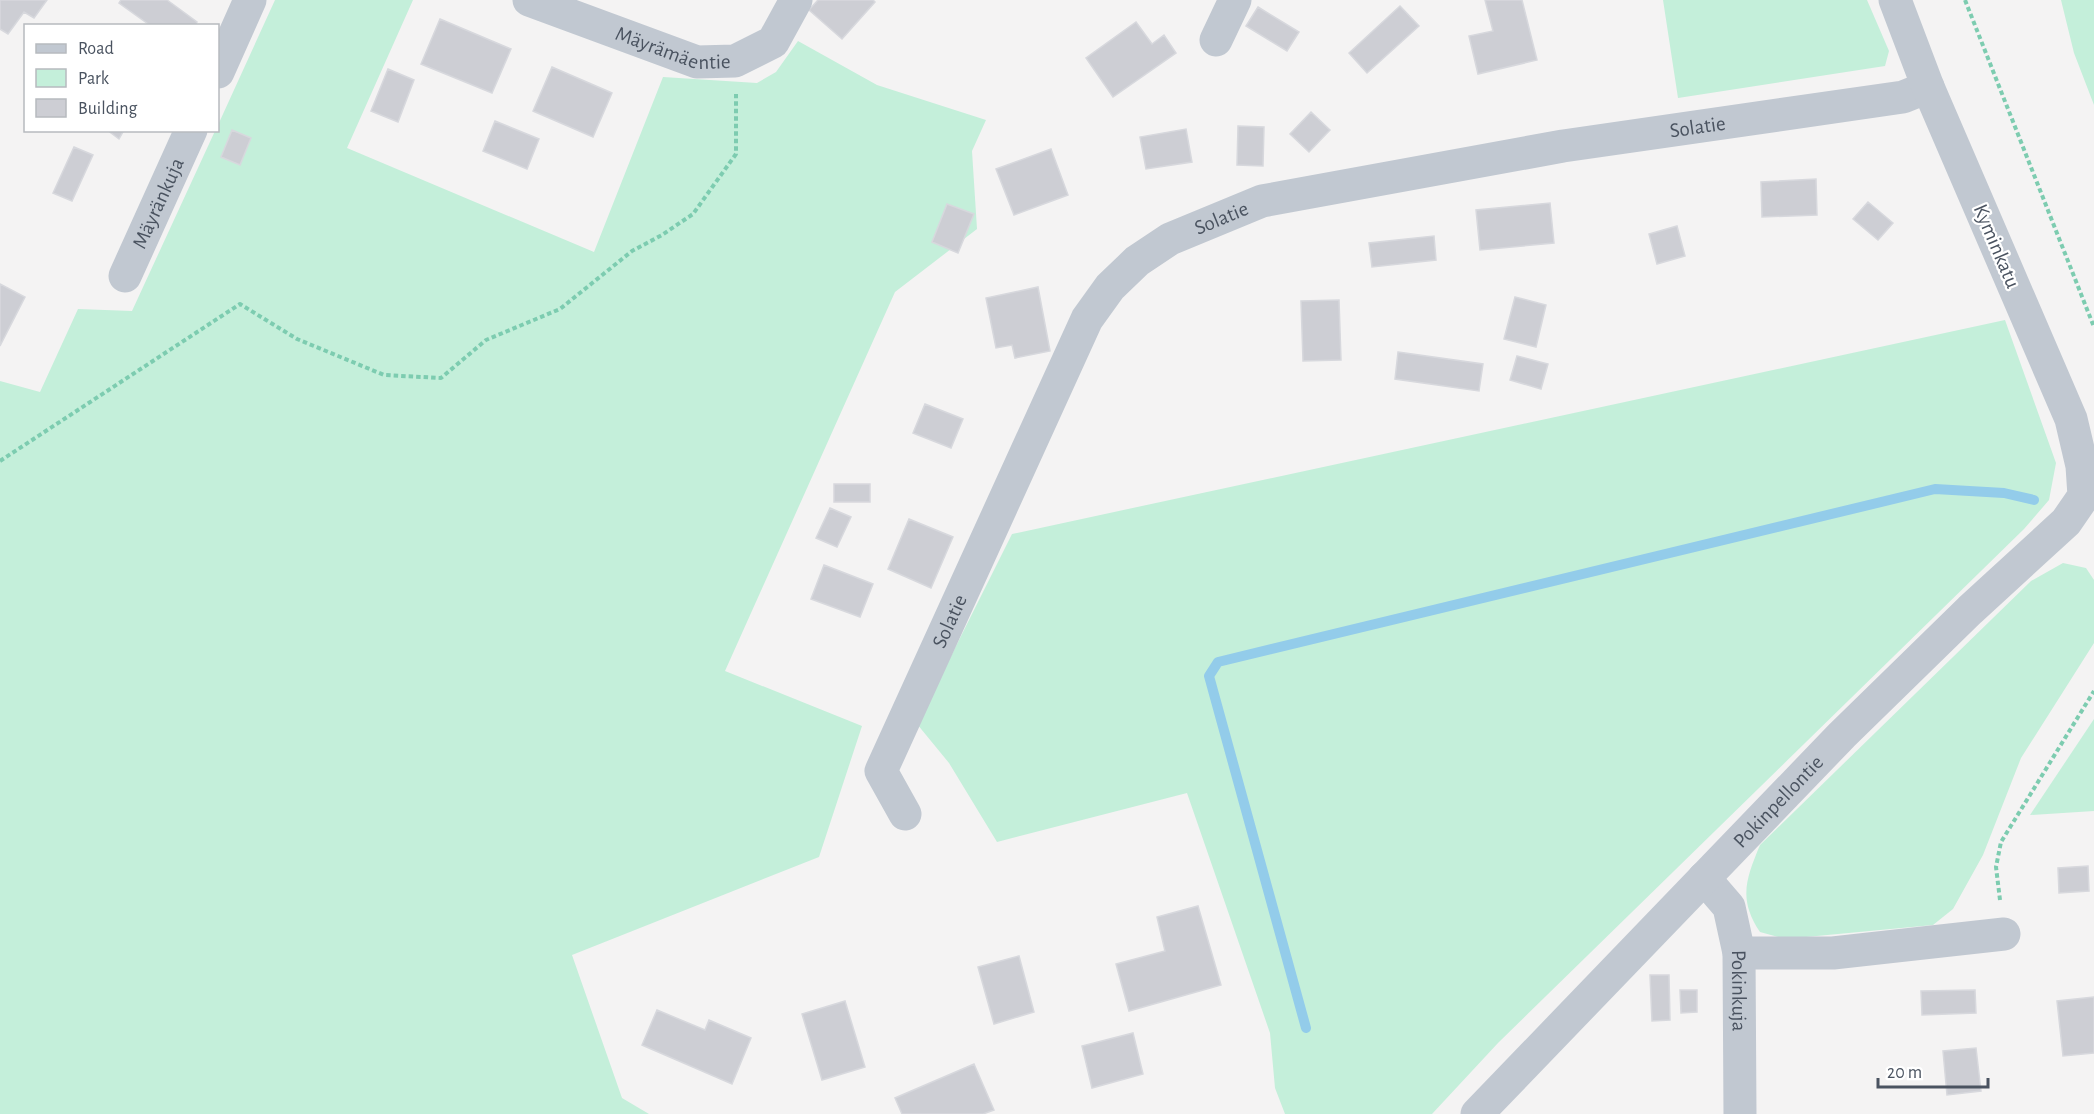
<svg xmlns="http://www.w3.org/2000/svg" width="2094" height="1114" font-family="'Alegreya Sans',sans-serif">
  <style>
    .green { fill: #c4efda }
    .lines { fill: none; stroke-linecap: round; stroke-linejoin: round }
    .stream { stroke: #93ccea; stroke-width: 10 }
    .building { fill: #cdced4; stroke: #d7d8dd; stroke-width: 1.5 }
    .path { stroke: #7dccb0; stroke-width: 4; stroke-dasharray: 4.5 3; stroke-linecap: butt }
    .minor { stroke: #c1c8d1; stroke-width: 33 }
    .labels { text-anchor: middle; stroke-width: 4.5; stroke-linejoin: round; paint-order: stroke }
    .street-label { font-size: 21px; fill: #4a5360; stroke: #fff }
  </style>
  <rect width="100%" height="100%" fill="#f4f3f3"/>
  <path class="green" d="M275 0H413L347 148 594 252 663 77 757 83 776 72 798 41 877 85 986 120 972 151 977 229 895 292 725 671 862 726 819 857 572 955 622 1098 649 1114H0V381L40 392 78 309 132 311 215 131 218 130V125Z
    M1663 0H1867L1889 51 1885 66 1678 98Z
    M2061 0H2094V105L2074 53Z
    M2005 320 2056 463 2049 500 2024 529 1498 1043 1432 1114H1285L1275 1088 1270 1033 1187 793 997 842 949 763 917 724 1012 534Z
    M2063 563 2086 568 2094 580V643L2021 758 1983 855 1953 909 1933 925 1785 939 1760 932C1738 899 1746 879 1760 845L2031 581Z
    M2094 719V811L2030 815Z"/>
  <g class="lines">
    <path class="stream" d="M1306 1028 1209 676 1218 662 1935 489 2004 493 2034 500"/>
  </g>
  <path class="building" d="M0 0H47L34 18 24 12 8 34 0 29Z
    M121 0H167L197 22 195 26H151L119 3Z
    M818 0H873L875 2 842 39 809 10Z
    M1485 0H1522L1537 60 1478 74 1469 36 1493 31Z
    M1400 6 1419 26 1367 73 1349 53Z
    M1258 7 1299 32 1287 51 1246 26Z
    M440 19 511 49 492 93 421 64Z
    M1136 22 1152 44 1164 35 1176 53 1113 97 1086 58Z
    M552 67 612 93 593 137 533 111Z
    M388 69 414 80 398 122 371 111Z
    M1311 112 1330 130 1309 152 1290 134Z
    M495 121 539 139 527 169 483 151Z
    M1238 126 1264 127 1263 166 1237 165Z
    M1186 129 1192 162 1146 169 1140 137Z
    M107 130H124L119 139Z
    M232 130 251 138 240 165 221 157Z
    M74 147 93 155 72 201 53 193Z
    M1051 149 1068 195 1014 215 996 169Z
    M1816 179 1817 215 1762 217 1761 182Z
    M1868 202 1893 223 1878 240 1853 219Z
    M1550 203 1554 243 1480 250 1476 210Z
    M947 204 974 214 958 253 932 242Z
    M1677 226 1685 256 1657 264 1649 234Z
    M1434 236 1436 260 1372 267 1369 243Z
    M0 284 25 297 0 346Z
    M1038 287 1050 351 1015 358 1012 345 996 348 986 298Z
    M1515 297 1546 305 1536 347 1504 339Z
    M1339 300 1341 360 1303 361 1301 301Z
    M1398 352 1483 364 1479 391 1395 379Z
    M1517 356 1548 364 1541 389 1510 380Z
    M925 404 963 419 951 448 913 433Z
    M834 484H870V502H834Z
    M830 508 851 517 837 547 816 538Z
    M909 519 953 537 931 588 888 569Z
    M824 565 873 584 860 617 811 599Z
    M2088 866 2089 891 2059 893 2058 868Z
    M1198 906 1221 985 1129 1011 1116 964 1165 951 1157 917Z
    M1019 956 1034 1012 994 1024 978 967Z
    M1650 975H1669L1670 1020 1652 1021Z
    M1680 990H1697V1012L1681 1013Z
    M1975 990 1976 1013 1922 1015 1921 991Z
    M2094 997V1053L2063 1056 2057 1001Z
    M845 1001 865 1067 822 1080 802 1014Z
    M657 1010 705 1030 709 1020 751 1038 732 1084 642 1045Z
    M1133 1033 1143 1074 1092 1088 1082 1046Z
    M1976 1048 1981 1091 1947 1095 1943 1051Z
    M974 1064 994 1110 983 1114H902L895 1098Z"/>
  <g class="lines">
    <path class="path" d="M1965 0 2094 327
      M0 461 240 304 297 339 384 375 441 378 486 340 560 309 632 251 662 235 693 214 736 154V94
      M2000 900 1996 867 2001 842 2094 691"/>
    <g class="minor">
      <path id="s1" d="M529 0 697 62 735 61 773 42 796 0"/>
      <path d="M1216 40 1235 0"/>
      <path d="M218 72 250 0"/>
      <path id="s2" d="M125 276 191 130"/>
      <path id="s3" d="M905 814 881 771 1087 319 1110 287 1137 261 1170 239 1262 201 1563 146 1903 97 1928 87"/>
      <path id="s4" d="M1704 878 1729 907 1739 953 1740 1114"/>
      <path d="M1739 953H1833L2004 934"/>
      <path id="s5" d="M1477 1114 1842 735 1970 610 2066 522 2084 496 2082 466 2071 419 1928 87 1895 0"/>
    </g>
  </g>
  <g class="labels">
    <g class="street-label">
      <text dy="7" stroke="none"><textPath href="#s1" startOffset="153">Mäyrämäentie</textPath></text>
      <text dy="7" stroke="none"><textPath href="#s3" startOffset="1204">Solatie</textPath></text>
      <text dy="7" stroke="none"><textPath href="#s2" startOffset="80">Mäyränkuja</textPath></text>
      <text dy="7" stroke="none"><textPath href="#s3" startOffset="718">Solatie</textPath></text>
      <text transform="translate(1997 246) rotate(67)" y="7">Kyminkatu</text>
      <text dy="7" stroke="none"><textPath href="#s3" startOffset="214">Solatie</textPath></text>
      <text dy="7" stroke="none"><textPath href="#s5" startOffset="434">Pokinpellontie</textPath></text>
      <text dy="7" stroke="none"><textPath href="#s4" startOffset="123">Pokinkuja</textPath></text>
    </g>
  </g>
  <rect x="24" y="24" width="195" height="108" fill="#ffffff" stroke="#b7babf" stroke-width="1.5"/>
  <rect x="36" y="44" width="30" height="9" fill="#c1c8d1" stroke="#b7babf" stroke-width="1.5"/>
  <text x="78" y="54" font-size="18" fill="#4a5360">Road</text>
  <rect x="36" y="69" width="30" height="18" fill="#c4efda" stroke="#b7babf" stroke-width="1.5"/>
  <text x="78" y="84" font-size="18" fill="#4a5360">Park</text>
  <rect x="36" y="99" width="30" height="18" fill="#cdced4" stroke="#b7babf" stroke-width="1.5"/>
  <text x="78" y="114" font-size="18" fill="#4a5360">Building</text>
  <path d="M1878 1078v9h110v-9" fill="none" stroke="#4a5360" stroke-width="3"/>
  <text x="1887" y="1078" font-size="18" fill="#4a5360" stroke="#ffffff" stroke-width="4.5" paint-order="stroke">20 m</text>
</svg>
